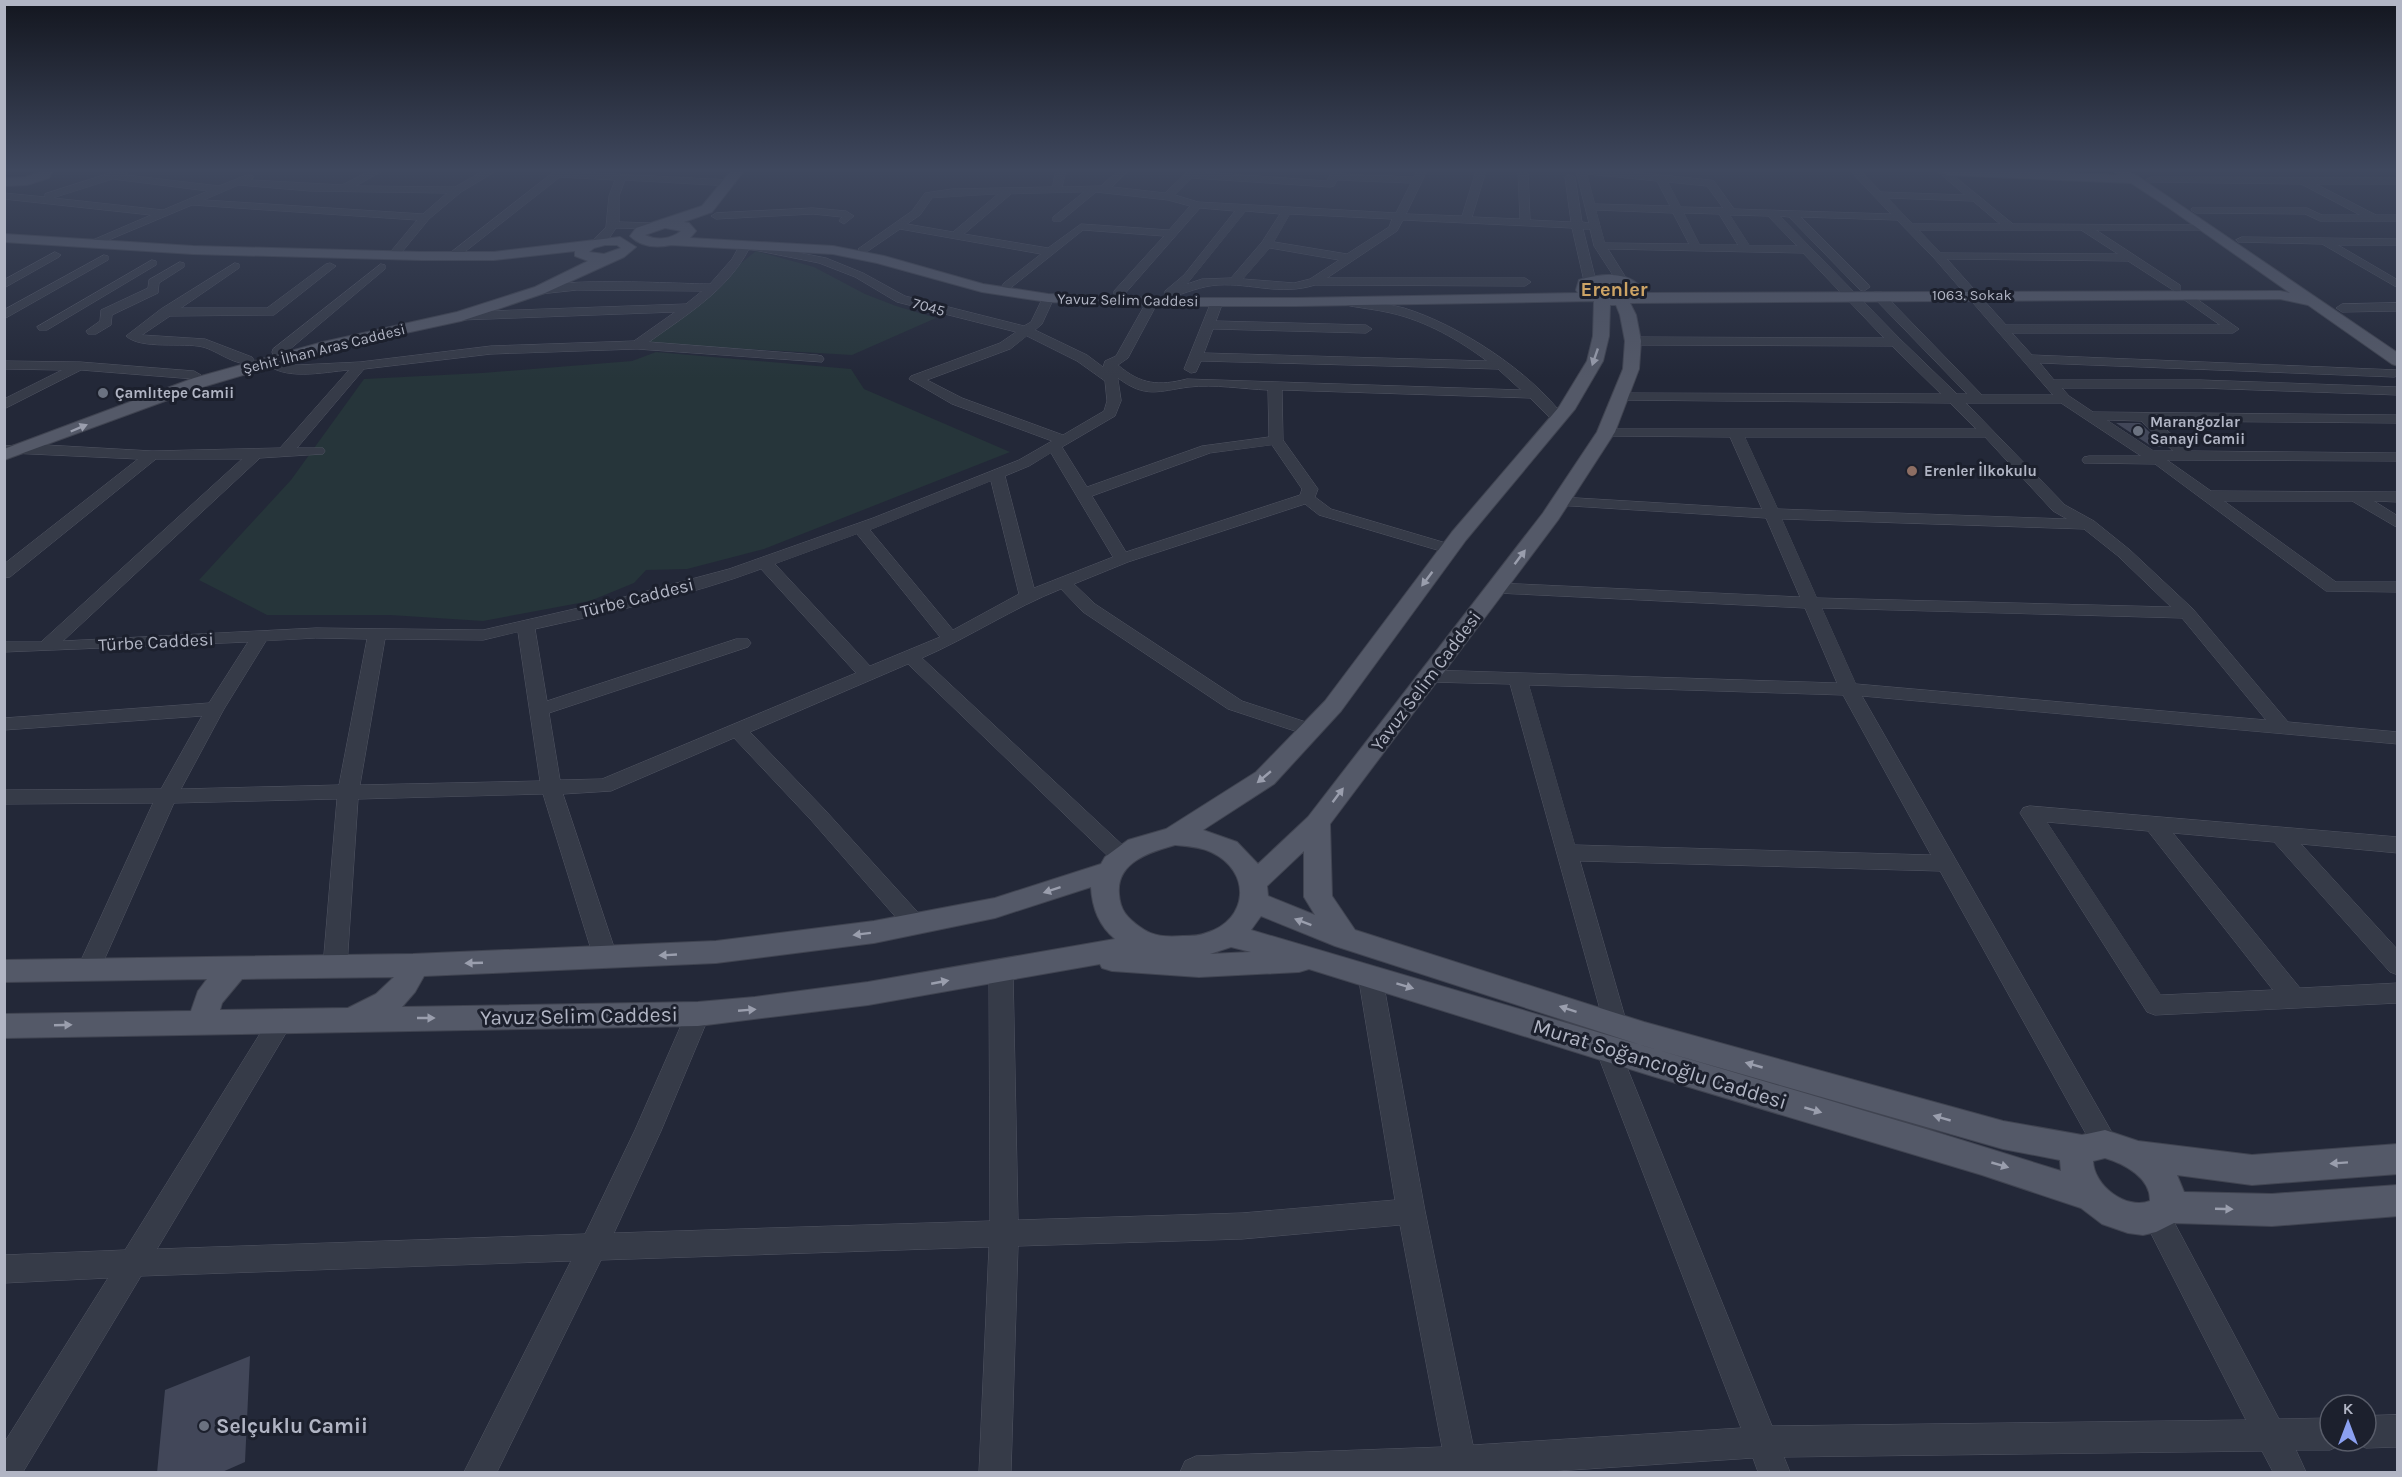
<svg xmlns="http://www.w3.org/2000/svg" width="2402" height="1477" font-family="Karla,sans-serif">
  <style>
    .green { fill: #26353a }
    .building { fill: #424759 }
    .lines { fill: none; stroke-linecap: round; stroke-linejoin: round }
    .minor-casing { stroke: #515563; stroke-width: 1 }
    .major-casing { stroke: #404451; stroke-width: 2 }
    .minor { fill: #363b48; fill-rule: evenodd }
    .major { fill: #545968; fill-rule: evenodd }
    .oneway { fill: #9a9ead }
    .worship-dot { fill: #6b7280; stroke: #1c202d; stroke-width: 2 }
    .education-dot { fill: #8d6e63; stroke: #1c202d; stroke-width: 2 }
    .labels { text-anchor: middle; stroke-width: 6; stroke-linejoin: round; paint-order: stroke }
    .far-street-label { font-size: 15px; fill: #b1b5c4; stroke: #1c202d }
    .far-poi-label { font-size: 15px; font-weight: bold; fill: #b1b5c4; stroke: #1c202d; text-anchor: start }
    .street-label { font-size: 18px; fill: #b1b5c4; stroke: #1c202d }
    .far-district-label { font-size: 20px; font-weight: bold; fill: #cca365; stroke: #1c202d }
    .near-street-label { font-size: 21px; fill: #b1b5c4; stroke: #1c202d }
    .near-poi-label { font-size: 21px; font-weight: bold; fill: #b1b5c4; stroke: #1c202d; text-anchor: start }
  </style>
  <rect width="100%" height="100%" fill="#232838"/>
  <path class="green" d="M756 251 814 267 865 294 896 306 936 318 852 355 643 343Z
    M656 352 851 369 864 389 1010 452 764 549 687 569 646 570 634 583 590 601 483 621 390 615H267L199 580 291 480 364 379 482 373 632 361Z"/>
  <path class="building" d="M2116 423H2140L2165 447 2151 446Z
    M250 1356 245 1462 220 1473H157L165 1390Z"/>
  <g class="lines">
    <defs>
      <path id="minor" d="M116 171H128L126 175 219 186 249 174 254 177 251 180 342 185 369 171H382L356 186 455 187 483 171H496L461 192 429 219 397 258 393 259 387 256 417 220 192 205 92 247 88 246V242L151 215 4 199V193L45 197V194ZM113 179 208 191 163 210 53 198ZM239 185 310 191 447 193 423 214 204 200Z
        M555 171 731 180 736 183 731 186 625 180 619 196V222L655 223 660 226 655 229 616 228 610 237 596 246 590 243 606 227 609 196 615 180 560 177 457 258H449V254Z
        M1056 171H1066L1062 187 1101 186 1117 171H1128L1112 187 1165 193 1188 171 1327 181 1332 171H1342L1340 174 1414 177 1417 171H1427L1406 214 1462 216 1476 171H1486L1472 217 1520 219 1518 171H1528L1530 220 1571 222 1565 177 1570 174 1575 177 1582 222 1589 223 1576 171H1622L1710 180 1714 181 1734 209 1891 214 1850 171H1861L1881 192 1965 195 1937 171H1948L2013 224 2207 225 2208 227 2203 230H2096L2180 285V291L2176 292 2128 261 1947 259 2006 325H2220L2183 299 2181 296 2187 292 2239 329 2233 333H2012L2032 355 2398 370V376L2394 377 2040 363 2054 380H2200L2398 387V395L2200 388H2062L2069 396 2093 412 2398 415V423L2157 421 2190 451 2398 453V461L2167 460 2211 491 2398 492V502L2374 501 2398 516V528L2352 501H2224L2336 582H2398V592L2326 591 2155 464 2084 463 2082 460 2084 457 2089 456H2141L2061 403H1966L2065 505 2094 521 2130 550 2193 609 2288 722 2398 732V744L1862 696 2114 1136 2118 1144 2114 1152 2105 1156 2096 1152 1940 871 1580 861 1627 1024 1624 1031 1615 1034 1606 1031 1510 684 1429 682 1422 680 1420 676 1422 672 1429 670 1837 683 1805 608 1497 593 1491 592 1489 588 1491 584 1497 583 1800 597 1766 518 1555 505 1552 502 1555 499 1560 497 1762 509 1730 437 1606 436 1601 435 1599 432 1601 429H1976L1950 403 1615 400 1613 397 1620 393 1941 394 1892 346 1633 345 1627 341 1633 337 1884 338 1803 253 1608 249 1628 281 1622 285 1618 283 1594 246 1590 229H1583L1596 281 1590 285 1584 281 1572 228 1403 220 1397 231 1327 278H1525L1531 282 1525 286 1315 285C1280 296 1252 283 1218 285 1201 286 1186 293 1169 298L1165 297V291L1184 275 1235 211 1200 208 1122 297H1114V291L1164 236 1083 230 1008 290 1002 286 1004 283 1041 254 900 229 868 251H860L858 249 912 211 925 193 952 189 1052 187ZM1587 174 1657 181 1670 206 1595 204ZM1192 178 1330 187 1334 186 1337 180 1411 183 1396 213 1198 202 1175 195ZM1668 182 1707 186 1723 208 1681 207ZM1084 192 1053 217V221H1061L1096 192 1168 200 1190 206 1169 230 1081 224 1048 248 964 234 1011 194ZM998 194 953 232 907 224 920 215 932 198ZM1888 198 1973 201 2000 224H1913ZM1596 210 1673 213 1689 244 1605 243ZM1246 211 1280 214 1262 242 1231 278 1202 279 1187 284ZM1684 213 1719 214 1738 245H1700ZM1290 214 1392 219 1389 227 1347 254 1274 242ZM1730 215 1768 216 1797 246H1750ZM1780 216 1789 217 1860 290 1864 291 1870 287 1868 284 1801 217 1897 220 1934 258 2053 395H1982L1882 292H1874V298L1967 394H1957L1900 339ZM1919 230H2081L2118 254 1941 253ZM1270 248 1339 260 1310 279 1294 283 1243 279ZM2107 420 2141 421 2173 451H2154ZM1745 437H1985L2053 511 2067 519 1778 509ZM1782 519 2084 529 2118 556 2171 607 1817 598ZM1822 608 2182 618 2266 720 1856 684ZM1529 685 1843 695 1931 855 1575 845Z
        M2151 177 2398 178V184H2316L2376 215H2398V221H2320L2305 214 2196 213 2191 210 2192 208H2307L2322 215H2360L2301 184 2147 182 2146 180Z
        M813 208 846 211 854 216 844 224 839 221 842 217 813 214 716 219 711 216 716 213Z
        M2242 237 2398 239V245H2338L2398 280V288L2322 244 2238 242 2236 240Z
        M745 242 826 258 863 273 905 296 1024 326 1031 322 1044 295H1052L1054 298 1042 324 1035 330 1087 355 1103 367 1105 361 1116 356 1148 299H1156L1158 302 1128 358 1118 365C1141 385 1159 386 1187 379L1521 390 1498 369 1201 361 1196 372 1191 373 1184 369 1211 302 1217 298 1223 302 1216 321 1366 325 1372 329 1366 333 1213 329 1204 353 1487 361C1459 340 1426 321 1391 313 1375 309 1357 308 1341 304L1339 301 1345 297C1365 301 1385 303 1404 308 1459 325 1530 371 1565 418L1558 422 1553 421 1530 398 1282 390 1283 440 1318 489 1315 497 1331 509 1456 546 1458 549 1456 552H1444L1319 515 1305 504 1128 562 1074 584 1095 604 1242 701 1318 726 1321 730 1318 734 1311 736 1304 734 1228 709 1083 612 1061 589C1013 608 970 637 922 658L1129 851 1132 856 1129 861 1121 864 1113 861 908 664 750 732 825 810 923 918 926 924 923 930 915 933 907 930 811 820 734 738 611 791 563 794 618 959 614 965 606 968 598 965 594 959 543 794 358 799 347 966 343 972 335 975 327 972 323 966 337 799 174 803 97 976 89 978 81 976 77 969 153 803 4 804V790L161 789 202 716 4 730V718L209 703 248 642 4 652V642H41L242 459H156L10 577 4 578V564L138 459 10 453 4 452 5 446 28 444 152 451 280 448 349 370C323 372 283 382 263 361L265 358H275L286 365H298L360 362 491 346 634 341 675 312 461 320 455 316 461 312 686 304 702 291 577 290 540 294 534 290C550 276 681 284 710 284L732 259 741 243ZM749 249 819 263 855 277 897 302 1016 332 1000 343 911 376 909 379 952 404 1052 441 1019 460 873 518 729 569 609 601 483 630 316 628 63 641 260 458 323 454 325 451 323 448H297L364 369 491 354 637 349 822 362 824 359 822 356 817 355 649 342C686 315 727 291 749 249ZM1027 336 1077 361 1105 381 1107 401 1104 411 1063 435 962 398 927 380 1010 349ZM1118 378C1146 399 1158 391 1189 387 1214 384 1243 389 1268 390L1269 437 1202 446 1087 487 1062 447 1115 416 1121 401ZM1272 445 1302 489 1300 495 1126 552 1092 496 1210 453ZM1051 453 1113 557 1034 588 1005 476 1029 466ZM991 481 1019 594 953 630 870 530ZM857 534 940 637 870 666 775 564ZM761 569 856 673 602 779 560 780 549 713 748 647 751 643 748 639H736L547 701 535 629C610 612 689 596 761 569ZM518 632 540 781 360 785 385 639 483 640ZM316 638 367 639 339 785 181 789 224 709 266 641Z
        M55 252 61 255 59 257 4 288V280Z
        M104 255 108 256V260L4 319V310Z
        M152 260 156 261V265L47 330H39L37 327Z
        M180 262 184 263V267L159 283 158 293 112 315 111 325 96 334H88L86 331 100 321 101 310 148 288 149 280Z
        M235 263 239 264V268L181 308H267L326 264 330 263 336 266 274 315 170 316 142 335 205 339 252 357 254 360 252 363C236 367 218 351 203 347 183 342 141 350 126 336L161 309Z
        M381 264 385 265V269L283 355H273L272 352 273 349Z
        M2398 303V311L2342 312 2336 308 2342 304Z
        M4 361 80 362 194 371 201 375 194 379 81 370 4 409V399L62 370 4 369Z
        M2030 806 2398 837V853L2301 844 2398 950V975L2390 972 2274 842 2173 833 2300 988 2398 983V1003L2155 1015 2147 1012 2020 813 2023 808ZM2047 822 2148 831 2273 990 2161 995Z
        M1001 962 1009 964 1013 971 1018 1220 1242 1213 1395 1200 1358 975 1362 968 1370 966 1378 968 1382 975 1425 1211 1473 1445 1741 1428 1596 1050 1599 1043 1608 1040 1617 1043 1620 1050 1772 1426 2246 1420 2142 1216 2146 1207 2156 1203 2166 1207 2279 1419 2330 1418V1441H2343L2341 1445 2330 1450H2296L2306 1472H2273L2262 1451 1784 1457 1790 1472H1758L1753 1458 1541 1472H1180L1185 1461 1196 1456 1442 1447 1400 1225 1242 1239 1018 1246 1011 1472H979L989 1247 601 1260 497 1472H464L571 1261 141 1276 23 1472H4V1443L108 1278 4 1283V1255L125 1250 271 1016 280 1013 289 1016 292 1023 157 1249 585 1234 635 1130 686 1014 689 1007 698 1004 707 1007 710 1014 661 1131 614 1233 990 1221 989 971 993 964Z
        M2398 1415V1447L2366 1448 2355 1443 2354 1441H2366V1416Z"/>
      <path id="major" d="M41 171H53L49 178 27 185 4 186V178L26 177Z
        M731 171H744L712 212 684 222 689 223 696 231 690 238 833 246 884 256 983 284 1048 294 1152 298H1297L1578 293 1576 290 1579 280C1599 274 1633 269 1644 293L2280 291 2290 293 2169 208 2131 183 1946 175 1940 171H2030L2118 175 2113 171H2128L2139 177 2398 353V366L2392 364 2308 305 2280 299 1630 303 1636 315 1641 341 1639 369 1615 432 1558 520 1330 824 1332 896 1355 930 1644 1022 2003 1121 2082 1135 2105 1130 2138 1141 2252 1155 2398 1144V1174L2252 1185 2177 1175 2184 1192 2272 1194 2398 1185V1216L2272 1226 2174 1223 2156 1232 2143 1235 2128 1233 2102 1224 2081 1208 1982 1175 1649 1075 1309 969 1299 972 1199 977 1112 971 1102 968 1100 964 868 1005 698 1026 4 1038V1014L191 1011 198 991 207 979 4 982V960L413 954 716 941 874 921 995 898 1101 864 1105 857 1128 840 1166 829 1256 772 1325 701 1452 532 1559 407 1587 361 1593 336 1594 301 1297 306H1152L1048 302 982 292 877 263 833 254 671 245C657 248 641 247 630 236L636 228 702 206ZM665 228 681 231C671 239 657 241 645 235ZM1598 283 1618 285 1629 293C1616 299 1602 296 1591 288V286ZM1610 305H1616L1620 315 1625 341 1623 369 1597 432 1543 513 1308 817 1258 864 1237 842 1203 830 1274 784 1341 711 1466 540 1575 409 1603 361 1609 336ZM1175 845C1187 846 1200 847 1211 852 1252 871 1249 920 1206 933 1199 936 1191 936 1183 936 1167 937 1153 937 1140 927 1127 918 1120 910 1119 894 1116 862 1150 852 1175 845ZM1304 851V897L1315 915 1268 896 1267 886ZM1091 887C1092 907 1099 926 1115 939L868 982 755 997 698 1002 402 1007 415 992 424 976 716 963 874 943 995 918ZM1261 916 1335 946 1644 1046 2003 1149 2060 1160 2061 1171 1926 1129 1251 930ZM1231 947 1251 952 1210 954ZM394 977 376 994 348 1008 220 1010 222 1003 242 979ZM2105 1158C2125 1164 2151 1178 2150 1201 2126 1210 2094 1186 2093 1161Z
        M4 234 193 246 421 252H494L620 237 636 247 624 257 545 293 501 308 461 321 332 349 206 386 4 460V449L194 378 323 342 457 312 535 287 588 261 575 256V251L494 260H421L193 254 4 242ZM605 245H617L621 248 604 254 589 252 594 248Z"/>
    </defs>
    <use href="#minor" class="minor-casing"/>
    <use href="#major" class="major-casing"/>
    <use href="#minor" class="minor"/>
    <use href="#major" class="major"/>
  </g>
  <defs><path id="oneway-solid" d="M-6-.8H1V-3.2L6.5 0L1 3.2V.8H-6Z" transform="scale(1.5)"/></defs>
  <g class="oneway">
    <use href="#oneway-solid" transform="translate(1595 357) rotate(109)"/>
    <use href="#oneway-solid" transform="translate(79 428) rotate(-23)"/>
    <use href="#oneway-solid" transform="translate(1520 557) rotate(-53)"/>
    <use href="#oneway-solid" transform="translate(1427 579) rotate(127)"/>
    <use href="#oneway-solid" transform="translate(1264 777) rotate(140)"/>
    <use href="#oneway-solid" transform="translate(1338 795) rotate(-53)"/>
    <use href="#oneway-solid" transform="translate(1052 890) rotate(162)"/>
    <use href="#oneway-solid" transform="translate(1303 922) rotate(-159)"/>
    <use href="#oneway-solid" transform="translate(862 934) rotate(173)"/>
    <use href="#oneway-solid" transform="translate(668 955) rotate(177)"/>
    <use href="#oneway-solid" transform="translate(474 963) rotate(178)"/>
    <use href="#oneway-solid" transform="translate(940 982) rotate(-11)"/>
    <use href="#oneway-solid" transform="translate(1405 986) rotate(17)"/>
    <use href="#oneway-solid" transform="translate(1568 1009) rotate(-162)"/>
    <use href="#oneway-solid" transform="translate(747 1010) rotate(-5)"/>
    <use href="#oneway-solid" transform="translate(426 1018)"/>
    <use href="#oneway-solid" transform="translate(63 1025) rotate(-2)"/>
    <use href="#oneway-solid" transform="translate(1754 1065) rotate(-164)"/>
    <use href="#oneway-solid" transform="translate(1813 1110) rotate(16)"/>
    <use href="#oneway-solid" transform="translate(1942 1118) rotate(-164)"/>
    <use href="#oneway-solid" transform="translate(2339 1163) rotate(176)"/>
    <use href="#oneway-solid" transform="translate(2000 1165) rotate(16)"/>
    <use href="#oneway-solid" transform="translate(2224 1209) rotate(2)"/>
  </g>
  <linearGradient id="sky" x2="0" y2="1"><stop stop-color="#13161f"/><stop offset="0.45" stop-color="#3f485e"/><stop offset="1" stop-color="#3f485e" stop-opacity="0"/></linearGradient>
  <rect width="2402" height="378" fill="url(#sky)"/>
  <g class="worship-dot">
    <circle cx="103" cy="393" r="6"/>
    <circle cx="2138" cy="431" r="6"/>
    <circle cx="204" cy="1426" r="6"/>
  </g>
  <circle class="education-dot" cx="1912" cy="471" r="6"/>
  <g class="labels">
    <g class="far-street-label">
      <text x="1972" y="300">1063. Sokak</text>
      <text transform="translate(1128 300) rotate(1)" y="5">Yavuz Selim Caddesi</text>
      <text transform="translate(929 307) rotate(15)" y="5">7045</text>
      <text transform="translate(324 349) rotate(-14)" y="5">Şehit İlhan Aras Caddesi</text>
    </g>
    <g class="far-poi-label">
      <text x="115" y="398">Çamlıtepe Camii</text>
      <text x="2150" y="427">Marangozlar<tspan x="2150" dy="17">Sanayi Camii</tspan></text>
      <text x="1924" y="476">Erenler İlkokulu</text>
    </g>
    <g class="street-label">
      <text transform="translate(637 598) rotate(-14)" y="6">Türbe Caddesi</text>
      <text transform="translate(156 642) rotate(-3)" y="6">Türbe Caddesi</text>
      <text transform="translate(1426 681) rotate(-53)" y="6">Yavuz Selim Caddesi</text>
    </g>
    <g class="far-district-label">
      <text x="1614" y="296">Erenler</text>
    </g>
    <g class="near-street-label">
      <text transform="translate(579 1016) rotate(-1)" y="7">Yavuz Selim Caddesi</text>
      <text transform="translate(1660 1064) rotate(17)" y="7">Murat Soğancıoğlu Caddesi</text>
    </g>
    <g class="near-poi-label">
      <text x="216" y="1433">Selçuklu Camii</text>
    </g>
  </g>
  <rect width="2402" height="1477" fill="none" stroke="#b1b5c4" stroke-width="12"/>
  <g transform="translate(2348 1423)"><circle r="28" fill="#1c202d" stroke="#585c69" stroke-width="1.5"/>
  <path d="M0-4.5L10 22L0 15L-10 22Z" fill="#8ba0f0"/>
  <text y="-9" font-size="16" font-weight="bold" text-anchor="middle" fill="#b1b5c4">K</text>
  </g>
</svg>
